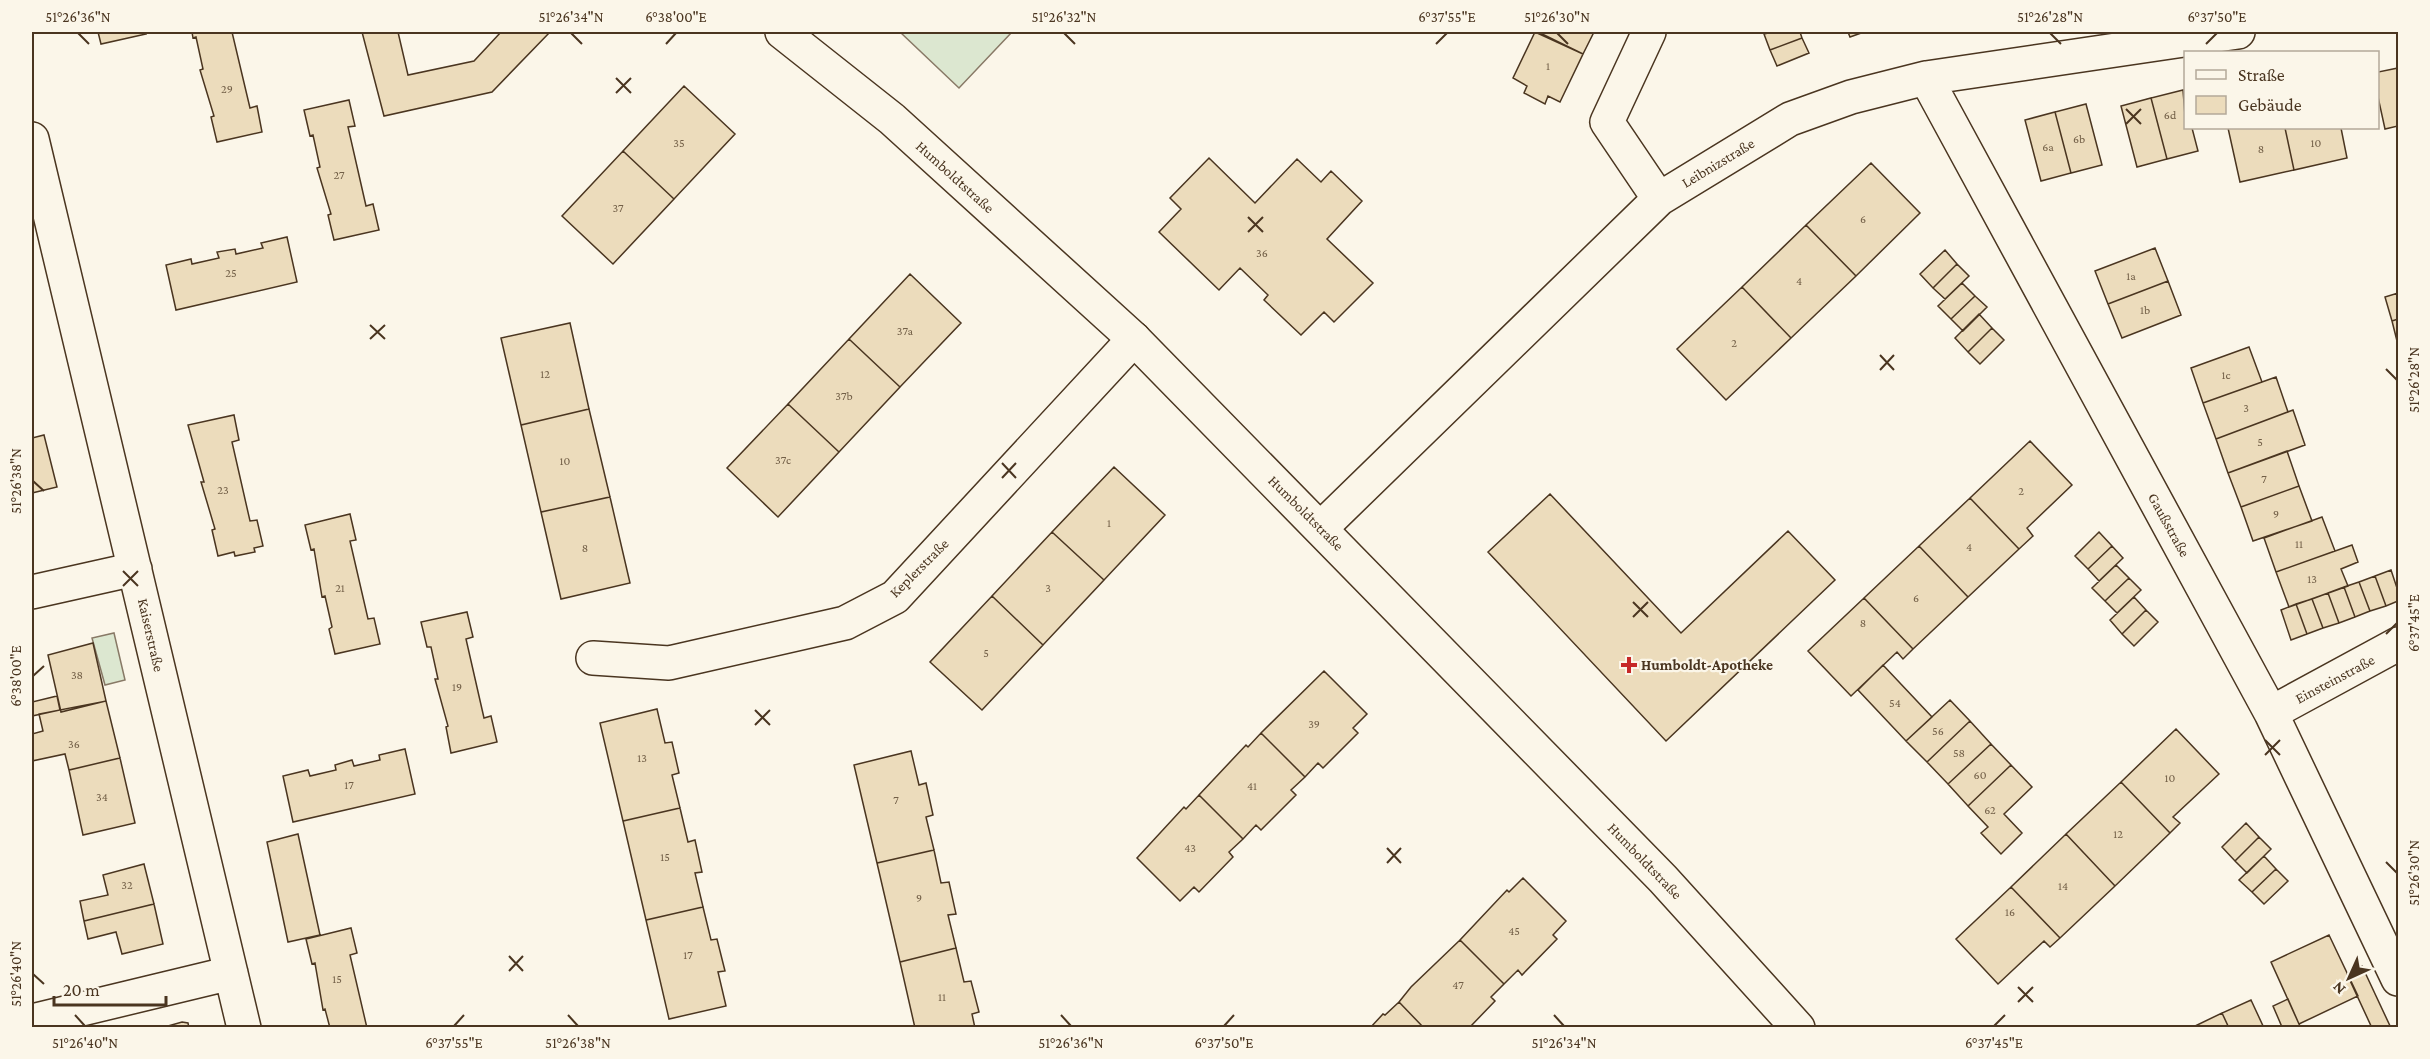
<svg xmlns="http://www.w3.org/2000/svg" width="2430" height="1059" font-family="'Crimson Pro',serif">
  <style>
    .grass { fill: #dce7d0; stroke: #887966; stroke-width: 1.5 }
    .building { fill: #ecdcbc; stroke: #4a3520; stroke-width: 1.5 }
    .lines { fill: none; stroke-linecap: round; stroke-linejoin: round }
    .minor-casing { stroke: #4a3520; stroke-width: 36 }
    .tertiary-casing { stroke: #4a3520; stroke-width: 36 }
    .minor { stroke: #fbf6e9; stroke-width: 33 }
    .tertiary { stroke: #fbf6e9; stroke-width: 33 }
    .ticks { fill: none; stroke: #4a3520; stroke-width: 2 }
    .poi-dot { fill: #c62828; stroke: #fbf6e9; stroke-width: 2 }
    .labels { text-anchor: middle; stroke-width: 4.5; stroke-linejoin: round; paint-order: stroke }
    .number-label { font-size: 12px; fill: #725f47 }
    .street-label { font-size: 15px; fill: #4a3520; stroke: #fbf6e9 }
    .poi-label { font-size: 15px; font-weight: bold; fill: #4a3520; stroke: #fbf6e9; text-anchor: start }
    .neatline { fill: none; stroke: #4a3520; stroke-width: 2 }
    .ticks-label { font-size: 15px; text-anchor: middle; fill: #4a3520 }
  </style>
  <rect width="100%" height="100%" fill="#fbf6e9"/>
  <path class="grass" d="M900 32H1012L959 88Z
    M114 633 125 680 105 685 92 638Z"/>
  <path class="building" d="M98 32H145L146 34 101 44Z
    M192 32H232L250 108 257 106 262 132 217 142 211 117 214 116 200 70 203 69 196 37 193 38Z
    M362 32H398L408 75 474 61 501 32H550L492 92 384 116Z
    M1535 32 1583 54 1560 102 1548 96 1545 104 1524 93 1527 86 1513 78Z
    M1538 32H1594L1583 54Z
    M1772 32H1800L1802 38 1770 50 1764 34Z
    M1848 32H1864L1850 37Z
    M1802 38 1809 53 1777 66 1770 50Z
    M2398 68V126L2385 129 2378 97V72Z
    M684 86 735 134 674 199 623 151Z
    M2183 90 2186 128H2192L2198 151 2167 159 2151 98Z
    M2151 98 2167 159 2137 167 2121 106Z
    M349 100 355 126 348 127 366 206 373 204 379 230 334 240 328 215 331 214 317 168 320 167 313 135 310 136 304 110Z
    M2086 104 2102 165 2071 173 2055 112Z
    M2055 112 2071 173 2041 181 2025 120Z
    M2228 128H2285L2294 170 2240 182Z
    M2285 128H2341L2347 158 2294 170Z
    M623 151 674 199 613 264 562 216Z
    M1209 158 1255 203 1297 159 1321 182 1331 171 1362 201 1327 239 1373 283 1334 322 1324 312 1301 335 1264 300 1268 295 1240 268 1219 290 1159 232 1181 209 1170 198Z
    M1871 163 1920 213 1856 276 1806 225Z
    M1806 225 1856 276 1791 338 1742 287Z
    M287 237 297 282 176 310 166 265 191 259 192 264 219 258 217 252 235 249 236 254 263 248 261 243Z
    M2155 248 2168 281 2108 304 2095 271Z
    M1945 250 1957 264 1933 288 1920 274Z
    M1957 264 1969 276 1945 299 1933 288Z
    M910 274 961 323 900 387 849 339Z
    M2168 281 2181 315 2122 338 2108 304Z
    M1962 283 1975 296 1951 319 1938 306Z
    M1742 287 1791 338 1726 400 1677 349Z
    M2398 293V319L2392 321 2385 297Z
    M1975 296 1987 307 1963 331 1951 319Z
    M1979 314 1992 328 1968 352 1955 338Z
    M2398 319V345L2392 321Z
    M570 323 589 409 521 425 501 338Z
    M1992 328 2004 340 1980 364 1968 352Z
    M849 339 900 387 839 452 788 404Z
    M2249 347 2262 382 2203 403 2191 368Z
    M2276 377 2288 412 2216 439 2203 403Z
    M788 404 839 452 778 517 727 468Z
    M589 409 610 497 541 512 521 425Z
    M2293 410 2305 445 2228 473 2216 439Z
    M234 415 239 440 232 442 250 521 257 520 263 546 254 548 255 552 235 556 234 552 218 556 212 530 215 529 201 482H204L188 425Z
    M44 435 57 487 32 493V438Z
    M2030 441 2072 485 2027 528 2033 536 2019 549 1970 498Z
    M2287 451 2299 486 2241 507 2228 473Z
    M1114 467 1165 515 1104 580 1052 532Z
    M2299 486 2312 521 2253 541 2241 507Z
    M1550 494 1681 633 1788 531 1835 580 1666 741 1488 552Z
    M610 497 630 583 561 599 541 512Z
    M1970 498 2019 549 1968 597 1919 546Z
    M350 514 356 540 350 541 368 619 374 618 380 644 335 654 329 629 332 627 325 596 322 597 314 549 311 550 305 525Z
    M2322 517 2335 551 2276 572 2264 538Z
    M1052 532 1104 580 1043 645 992 596Z
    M2099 532 2112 546 2088 569 2075 556Z
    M2352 545 2358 562 2341 569 2348 586 2289 607 2276 572Z
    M1919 546 1968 597 1913 649 1864 598Z
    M2112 546 2123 558 2099 581 2088 569Z
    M2116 565 2129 578 2105 601 2092 588Z
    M2391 570 2398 591V601L2386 606 2375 576Z
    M2375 576 2386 606 2370 611 2359 582Z
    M2129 578 2141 590 2117 613 2105 601Z
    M2359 582 2370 611 2355 617 2344 587Z
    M2344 587 2355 617 2339 623 2328 593Z
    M2328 593 2339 623 2323 628 2312 599Z
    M992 596 1043 645 982 710 930 662Z
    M2134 597 2146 610 2122 634 2110 620Z
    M1864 598 1913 649 1903 659 1897 652 1851 696 1808 651Z
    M2312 599 2323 628 2307 634 2296 604Z
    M2296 604 2307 634 2291 640 2281 610Z
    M2146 610 2158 622 2134 646 2122 634Z
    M467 612 473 637 466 639 484 718 491 716 497 742 451 753 446 727 448 726 435 679H438L431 647H427L421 622Z
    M93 643 106 701 61 712 48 655Z
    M1883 665 1932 717 1906 741 1858 690Z
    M1324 671 1367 714 1353 728 1358 733 1323 768 1318 763 1305 777 1261 733Z
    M57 696 60 710 32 716V702Z
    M1950 700 1970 721 1927 762 1906 741Z
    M106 701 120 758 69 770 65 754 32 761V734L43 731 39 714Z
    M657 709 665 743 672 742 679 773 672 775 680 808 623 821 600 723Z
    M1970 721 1991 744 1948 784 1927 762Z
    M2176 729 2219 774 2173 817 2180 823 2170 833 2121 782Z
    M1261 733 1305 777 1291 790 1296 795 1261 830 1256 825 1243 839 1199 795 1246 745 1248 747Z
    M1991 744 2011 765 1968 806 1948 784Z
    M405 749 415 794 293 822 283 776 308 770 310 776 336 770 335 765 352 760 354 766 380 760 379 755Z
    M911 751 919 785 926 783 933 815 926 817 934 850 877 863 854 765Z
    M120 758 135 823 83 835 69 770Z
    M2011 765 2032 787 2004 814 2022 833 2001 854 1981 833 1988 827 1968 806Z
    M2121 782 2170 833 2115 886 2066 834Z
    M1199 795 1243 839 1229 852 1233 857 1199 892 1194 887 1180 901 1137 858 1184 807 1186 809Z
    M680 808 688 842 695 840 702 872 695 873 703 907 646 920 623 821Z
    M2246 823 2259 837 2235 861 2222 847Z
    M298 834 320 935 288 942 267 842Z
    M2066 834 2115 886 2060 938 2011 887Z
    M2259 837 2271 849 2247 873 2235 861Z
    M934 850 941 883 949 882 956 914 948 915 956 948 900 962 877 863Z
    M2264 856 2276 869 2252 892 2239 880Z
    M144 864 154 904 84 921 80 901 108 895 103 875Z
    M2276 869 2288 881 2264 904 2252 892Z
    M1523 878 1566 921 1553 935 1557 939 1522 975 1518 970 1504 984 1460 940 1507 890 1509 892Z
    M2011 887 2060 938 2050 947 2044 941 1998 984 1956 939Z
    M154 904 163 944 122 954 116 932 88 939 84 921Z
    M703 907 711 940 717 939 725 971 718 972 726 1006 669 1019 646 920Z
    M351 928 357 953 350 955 367 1028H330L325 1009 323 1010 315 963 312 964 306 939Z
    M2329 935 2358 996 2299 1024 2271 962Z
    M1460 940 1504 984 1491 997 1495 1001 1469 1028H1424L1399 1002 1411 987Z
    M956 948 964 982 971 981 979 1012 972 1014 975 1028H915L900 962Z
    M2362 966 2391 1028H2372L2347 974Z
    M2288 999 2299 1024 2301 1028 2282 1027 2273 1006Z
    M2251 1000 2264 1028H2229L2222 1013Z
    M1399 1002 1424 1028H1370L1383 1014 1385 1015Z
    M2222 1013 2229 1028H2193V1027Z
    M182 1022 188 1023 189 1028H161Z"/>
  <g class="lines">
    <defs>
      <path id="minor" d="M1649 32 1607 122 1659 199
        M1926 78 2271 713 2398 979
        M32 139 244 1028
        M1321 528 1659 199 1790 119 1851 97 1926 78 2238 32
        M32 592 135 569
        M593 658 669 663 845 623 895 597 1134 339
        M2271 713 2398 644
        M32 1021 231 973"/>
      <path id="tertiary" d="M782 32 892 119 1134 339 1663 879 1798 1028"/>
    </defs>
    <use href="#minor" class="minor-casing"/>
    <use href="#tertiary" class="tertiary-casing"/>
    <use href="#minor" class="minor"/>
    <use href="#tertiary" class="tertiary"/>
  </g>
  <path class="ticks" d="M78 33 89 44M571 33 582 44M1064 33 1075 44M1557 33 1568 44M2050 33 2061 44M666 44 676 33M1436 44 1447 33M2206 44 2217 33M616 78 631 93M616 93 631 78M2126 109 2141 124M2126 124 2141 109M1248 217 1263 232M1248 232 1263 217M370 325 385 339M370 339 385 325M1880 355 1894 370M2386 369 2397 380M1880 370 1894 355M1002 463 1016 478M1002 478 1016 463M33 481 44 491M123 571 138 586M123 586 138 571M1633 602 1648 617M1633 617 1648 602M2386 634 2397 623M33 676 44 666M755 710 770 725M755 725 770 710M2265 740 2280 755M2265 755 2280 740M1387 848 1401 863M2386 862 2397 873M1387 863 1401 848M509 956 523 971M509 971 523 956M33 974 44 984M2018 987 2033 1002M2018 1002 2033 987M75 1015 85 1026M568 1015 578 1026M1061 1015 1071 1026M1554 1015 1564 1026M454 1026 464 1015M1224 1026 1234 1015M1994 1026 2005 1015"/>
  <path class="poi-dot" d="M1626 656h6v6h6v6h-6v6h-6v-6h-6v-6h6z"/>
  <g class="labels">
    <g class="number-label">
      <text x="1548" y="70">1</text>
      <text x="227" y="93">29</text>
      <text x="2170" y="119">6d</text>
      <text x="2079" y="143">6b</text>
      <text x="679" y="147">35</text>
      <text x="2316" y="147">10</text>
      <text x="2048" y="151">6a</text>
      <text x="2261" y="153">8</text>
      <text x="339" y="179">27</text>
      <text x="618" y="212">37</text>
      <text x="1863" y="223">6</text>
      <text x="1262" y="257">36</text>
      <text x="231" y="277">25</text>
      <text x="2131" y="280">1a</text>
      <text x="1799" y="285">4</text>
      <text x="2145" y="314">1b</text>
      <text x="905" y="335">37a</text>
      <text x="1734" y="347">2</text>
      <text x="545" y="378">12</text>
      <text x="2226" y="379">1c</text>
      <text x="844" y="400">37b</text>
      <text x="2246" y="412">3</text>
      <text x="2260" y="446">5</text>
      <text x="783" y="464">37c</text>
      <text x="565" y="465">10</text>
      <text x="2264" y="483">7</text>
      <text x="223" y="494">23</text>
      <text x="2021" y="495">2</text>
      <text x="2276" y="518">9</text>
      <text x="1109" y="527">1</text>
      <text x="2299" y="548">11</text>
      <text x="1969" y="551">4</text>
      <text x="585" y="552">8</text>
      <text x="2312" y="583">13</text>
      <text x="340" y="592">21</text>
      <text x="1048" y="592">3</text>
      <text x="1916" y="602">6</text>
      <text x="1863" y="627">8</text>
      <text x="986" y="657">5</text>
      <text x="77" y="679">38</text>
      <text x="457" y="691">19</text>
      <text x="1895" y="707">54</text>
      <text x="1314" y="728">39</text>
      <text x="1938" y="735">56</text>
      <text x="74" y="748">36</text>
      <text x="1959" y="757">58</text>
      <text x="642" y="762">13</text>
      <text x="1980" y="779">60</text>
      <text x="2170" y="782">10</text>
      <text x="349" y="789">17</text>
      <text x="1252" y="790">41</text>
      <text x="102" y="801">34</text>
      <text x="896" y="804">7</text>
      <text x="1990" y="814">62</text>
      <text x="2118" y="838">12</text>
      <text x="1190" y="852">43</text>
      <text x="665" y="861">15</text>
      <text x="127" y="889">32</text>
      <text x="2063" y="890">14</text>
      <text x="919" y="902">9</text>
      <text x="2010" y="916">16</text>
      <text x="1514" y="935">45</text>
      <text x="688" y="959">17</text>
      <text x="337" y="983">15</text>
      <text x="1458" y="989">47</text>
      <text x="942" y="1001">11</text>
    </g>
    <g class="street-label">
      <text transform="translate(1718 163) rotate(-31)" y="5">Leibnizstraße</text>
      <text transform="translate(955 177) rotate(42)" y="5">Humboldtstraße</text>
      <text transform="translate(1306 513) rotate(45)" y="5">Humboldtstraße</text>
      <text transform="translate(2169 525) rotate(61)" y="5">Gaußstraße</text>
      <text transform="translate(919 568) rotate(-45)" y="5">Keplerstraße</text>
      <text transform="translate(151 635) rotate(77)" y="5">Kaiserstraße</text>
      <text transform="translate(2335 679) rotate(-28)" y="5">Einsteinstraße</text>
      <text transform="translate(1645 861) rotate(46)" y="5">Humboldtstraße</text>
    </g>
    <g class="poi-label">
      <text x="1641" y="670">Humboldt-Apotheke</text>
    </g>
  </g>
  <rect width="2430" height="1059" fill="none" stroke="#fbf6e9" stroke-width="66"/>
  <rect x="2184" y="51" width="195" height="78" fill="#fbf6e9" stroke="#b4a999" stroke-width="1.5"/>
  <rect x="2196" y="70" width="30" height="9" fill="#fbf6e9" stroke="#b4a999" stroke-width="1.5"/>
  <text x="2238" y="81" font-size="18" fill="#4a3520">Straße</text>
  <rect x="2196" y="96" width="30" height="18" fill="#ecdcbc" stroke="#b4a999" stroke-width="1.5"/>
  <text x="2238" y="111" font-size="18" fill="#4a3520">Gebäude</text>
  <g transform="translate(2349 978) rotate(225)" stroke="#fbf6e9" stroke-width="4.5" paint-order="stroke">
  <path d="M0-4.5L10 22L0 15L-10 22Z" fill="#4a3520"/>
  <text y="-9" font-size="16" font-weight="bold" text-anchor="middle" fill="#4a3520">N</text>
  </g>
  <path d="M54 996v9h112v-9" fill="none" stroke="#4a3520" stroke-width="3"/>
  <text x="63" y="996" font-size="18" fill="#4a3520" stroke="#fbf6e9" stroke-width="4.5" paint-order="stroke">20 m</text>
  <rect x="33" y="33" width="2364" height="993" class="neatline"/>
  <g class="ticks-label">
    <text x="78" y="22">51°26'36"N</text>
    <text x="571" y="22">51°26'34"N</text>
    <text x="676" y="22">6°38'00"E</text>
    <text x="1064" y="22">51°26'32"N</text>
    <text x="1447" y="22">6°37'55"E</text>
    <text x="1557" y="22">51°26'30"N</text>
    <text x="2050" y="22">51°26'28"N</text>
    <text x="2217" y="22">6°37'50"E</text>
    <text transform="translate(2414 380) rotate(-90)" y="5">51°26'28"N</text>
    <text transform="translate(16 481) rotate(-90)" y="5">51°26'38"N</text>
    <text transform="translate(2414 623) rotate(-90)" y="5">6°37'45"E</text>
    <text transform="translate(16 676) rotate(-90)" y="5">6°38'00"E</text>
    <text transform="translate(2414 873) rotate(-90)" y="5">51°26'30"N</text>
    <text transform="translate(16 974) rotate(-90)" y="5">51°26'40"N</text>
    <text x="85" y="1048">51°26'40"N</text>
    <text x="454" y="1048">6°37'55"E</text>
    <text x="578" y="1048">51°26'38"N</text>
    <text x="1071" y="1048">51°26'36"N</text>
    <text x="1224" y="1048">6°37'50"E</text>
    <text x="1564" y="1048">51°26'34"N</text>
    <text x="1994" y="1048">6°37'45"E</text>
  </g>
</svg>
